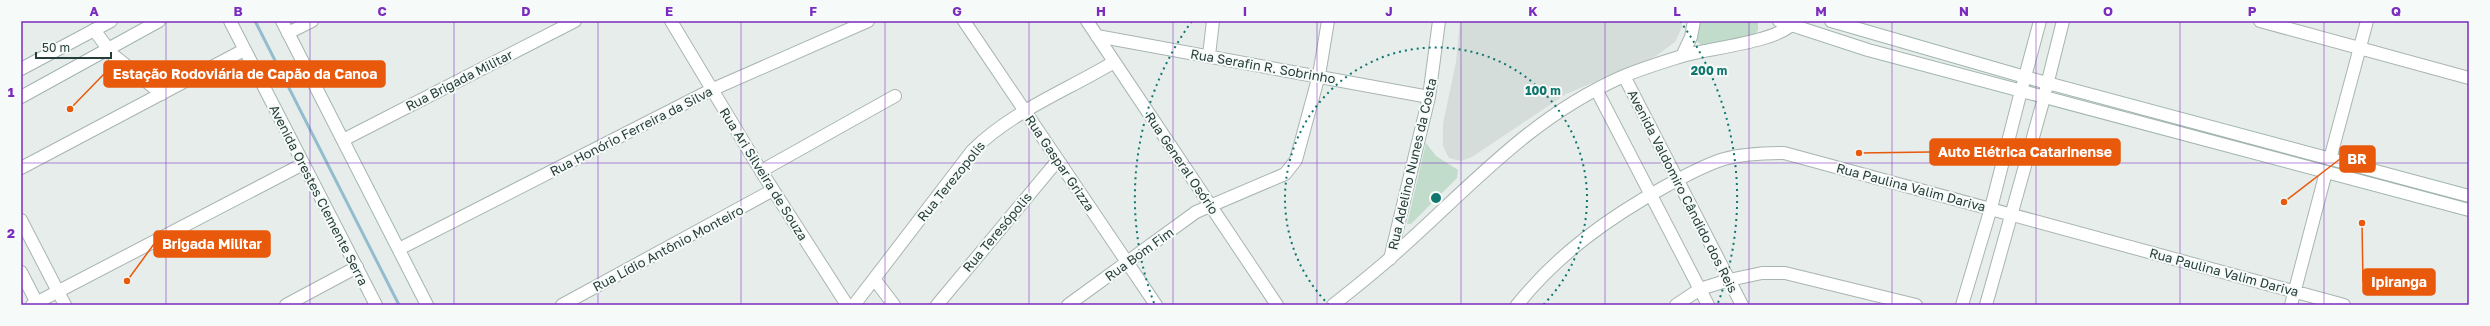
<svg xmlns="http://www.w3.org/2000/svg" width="2490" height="326" font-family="'Golos Text',sans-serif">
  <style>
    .built { fill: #d4ddda }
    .green { fill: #c1dccb }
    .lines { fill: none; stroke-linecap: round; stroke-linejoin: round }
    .stream { stroke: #93bdcd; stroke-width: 3 }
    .minor-casing { stroke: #a9b5b2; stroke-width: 14 }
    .tertiary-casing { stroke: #a9b5b2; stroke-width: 14 }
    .secondary-casing { stroke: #a2b5b0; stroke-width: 14 }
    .minor { stroke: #fff; stroke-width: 12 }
    .tertiary { stroke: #fff; stroke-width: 12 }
    .secondary { stroke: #fff; stroke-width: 12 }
    .grid { fill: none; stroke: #7b2cbf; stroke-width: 1; stroke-opacity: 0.55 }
    .ring { fill: none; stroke: #0f766e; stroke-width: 2; stroke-dasharray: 2 4 }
    .labels { text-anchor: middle; stroke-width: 4; stroke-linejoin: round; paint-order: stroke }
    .street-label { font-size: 13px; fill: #263e3a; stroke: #f6faf8 }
    .centre { fill: #0f766e; stroke: #f6faf8; stroke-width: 2 }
    .ring-label { font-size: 12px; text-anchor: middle; font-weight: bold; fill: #0f766e; stroke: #f6faf8; stroke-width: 4; stroke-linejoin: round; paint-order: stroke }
    .leader { fill: none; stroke: #e8590c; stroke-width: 1.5 }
    .callout-dot { fill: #e8590c; stroke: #f6faf8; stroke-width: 1.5 }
    .callout { fill: #e8590c; stroke: #e8590c; stroke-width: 1.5 }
    .callout-label { font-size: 14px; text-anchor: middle; font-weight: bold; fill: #fff }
    .neatline { fill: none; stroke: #7b2cbf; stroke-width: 1.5 }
    .grid-label { font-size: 13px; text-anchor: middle; font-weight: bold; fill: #7b2cbf }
  </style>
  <rect width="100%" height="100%" fill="#e6edeb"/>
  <path class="built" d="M1460 21H1681L1682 27 1675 42 1656 56 1566 94 1472 157 1461 161 1449 158 1443 146V124L1456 62Z"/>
  <path class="green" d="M1697 21H1758V30L1755 34 1703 47 1696 40Z
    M1426 143 1436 156 1458 170 1457 178 1411 224H1407Z"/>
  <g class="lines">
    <path class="stream" d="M255 21 399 305"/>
    <defs>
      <path id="minor" d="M671 21 761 171 847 305
        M964 21 1156 305
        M2260 21 2469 78
        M94 30 113 55 162 94
        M288 33 312 21
        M1097 36 1429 97
        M1209 55 1213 21
        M343 140 575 21
        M2330 159 2367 21
        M21 168 244 50
        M761 171 895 96
        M399 249 711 90 868 21
        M1390 259 1429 97 1439 21
        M875 280 894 305
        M32 305 303 164
        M286 305 357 267
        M562 305 773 190
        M854 305 972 151C1012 111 1066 91 1114 62
        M937 305 1058 160
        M1068 305 1196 212 1285 174 1296 160 1319 75 1328 21
        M1517 305C1558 254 1608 218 1666 186 1683 177 1704 165 1724 159 1743 154 1764 153 1784 153L2344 305
        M1676 305 1700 289 1729 280 1762 273H1785L1916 305
        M2291 305 2326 172"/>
      <path id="tertiary" d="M1087 21 1277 305
        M1682 56 1691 37 1694 21
        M1624 76 1742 305
        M1597 91 1708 305
        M21 220 65 305
        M21 272 38 305
        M1333 305C1352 290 1371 275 1389 259 1466 192 1527 118 1624 76 1643 68 1663 62 1682 56 1708 48 1781 42 1795 21
        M1962 305 1991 208 2021 91
        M1986 305 2044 98"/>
      <path id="secondary" d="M230 21 376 305
        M282 21 427 305
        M1779 21 1868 50 2469 210
        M1831 21 2025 77 2469 196
        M21 69 111 21
        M2023 84 2040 21
        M2046 89 2063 21
        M21 97 159 21"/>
    </defs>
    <use href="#minor" class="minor-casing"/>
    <use href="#tertiary" class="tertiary-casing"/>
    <use href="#secondary" class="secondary-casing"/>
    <use href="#minor" class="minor"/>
    <use href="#tertiary" class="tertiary"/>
    <use href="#secondary" class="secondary"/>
  </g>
  <path class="grid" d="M166 21V305M310 21V305M454 21V305M598 21V305M741 21V305M885 21V305M1029 21V305M1173 21V305M1317 21V305M1461 21V305M1605 21V305M1749 21V305M1892 21V305M2036 21V305M2180 21V305M2324 21V305M21 163H2469"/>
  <g class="ring">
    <path d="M1329 305A151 151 0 1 1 1543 305"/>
    <path d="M1154 303A301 301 0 0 1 1192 21M1680 21A301 301 0 0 1 1718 303"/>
  </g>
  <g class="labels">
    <g class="street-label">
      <text transform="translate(1263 66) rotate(10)" y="5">Rua Serafin R. Sobrinho</text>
      <text transform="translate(459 80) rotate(-27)" y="5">Rua Brigada Militar</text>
      <text transform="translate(631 131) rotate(-27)" y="5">Rua Honório Ferreira da Silva</text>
      <text transform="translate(1060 163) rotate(56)" y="5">Rua Gaspar Grizza</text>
      <text transform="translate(1182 163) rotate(56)" y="5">Rua General Osório</text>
      <text transform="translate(1412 164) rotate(-77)" y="5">Rua Adelino Nunes da Costa</text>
      <text transform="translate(764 174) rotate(58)" y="5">Rua Ari Silveira de Souza</text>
      <text transform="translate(951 181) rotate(-51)" y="5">Rua Terezopolis</text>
      <text transform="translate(1911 187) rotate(15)" y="5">Rua Paulina Valim Dariva</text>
      <text transform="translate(1683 191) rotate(63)" y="5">Avenida Valdomiro Cândido dos Reis</text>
      <text transform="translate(319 195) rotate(63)" y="5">Avenida Orestes Clemente Serra</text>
      <text transform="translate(997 232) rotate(-50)" y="5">Rua Teresópolis</text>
      <text transform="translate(668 248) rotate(-28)" y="5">Rua Lídio Antônio Monteiro</text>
      <text transform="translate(1139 254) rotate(-36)" y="5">Rua Bom Fim</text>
      <text transform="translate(2224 272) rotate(15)" y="5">Rua Paulina Valim Dariva</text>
    </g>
  </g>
  <circle cx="1436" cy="198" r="6" class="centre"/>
  <g class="ring-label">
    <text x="1709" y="75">200 m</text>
    <text x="1543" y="95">100 m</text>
  </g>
  <path class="leader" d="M70 109L104 74M1859 153L1930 152M2284 202L2340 159M127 281L154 244M2362 223L2363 282"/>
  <g class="callout-dot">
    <circle cx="70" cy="109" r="4"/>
    <circle cx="1859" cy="153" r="4"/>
    <circle cx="2284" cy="202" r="4"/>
    <circle cx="127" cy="281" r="4"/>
    <circle cx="2362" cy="223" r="4"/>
  </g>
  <g class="callout">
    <rect x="104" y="61" width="281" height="26" rx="4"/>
    <rect x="1930" y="139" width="190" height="26" rx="4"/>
    <rect x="2340" y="146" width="35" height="26" rx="4"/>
    <rect x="154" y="231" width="116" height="26" rx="4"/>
    <rect x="2363" y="269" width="72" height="26" rx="4"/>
  </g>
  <g class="callout-label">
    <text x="245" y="79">Estação Rodoviária de Capão da Canoa</text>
    <text x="2025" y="157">Auto Elétrica Catarinense</text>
    <text x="2357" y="164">BR</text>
    <text x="212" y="249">Brigada Militar</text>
    <text x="2399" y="287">Ipiranga</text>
  </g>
  <rect width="2490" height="326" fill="none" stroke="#f6faf8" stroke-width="44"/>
  <path d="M36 52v6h75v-6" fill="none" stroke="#263e3a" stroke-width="2"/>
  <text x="42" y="52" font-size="12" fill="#263e3a" stroke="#f6faf8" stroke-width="3" paint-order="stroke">50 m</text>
  <rect x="22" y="22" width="2446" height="282" class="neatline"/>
  <g class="grid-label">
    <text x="94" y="16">A</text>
    <text x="238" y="16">B</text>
    <text x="382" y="16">C</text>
    <text x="526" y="16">D</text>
    <text x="669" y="16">E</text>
    <text x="813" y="16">F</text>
    <text x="957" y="16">G</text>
    <text x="1101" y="16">H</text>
    <text x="1245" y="16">I</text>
    <text x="1389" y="16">J</text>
    <text x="1533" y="16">K</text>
    <text x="1677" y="16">L</text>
    <text x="1821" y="16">M</text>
    <text x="1964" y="16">N</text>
    <text x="2108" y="16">O</text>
    <text x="2252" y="16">P</text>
    <text x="2396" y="16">Q</text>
    <text x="11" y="97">1</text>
    <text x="11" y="238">2</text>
  </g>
</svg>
